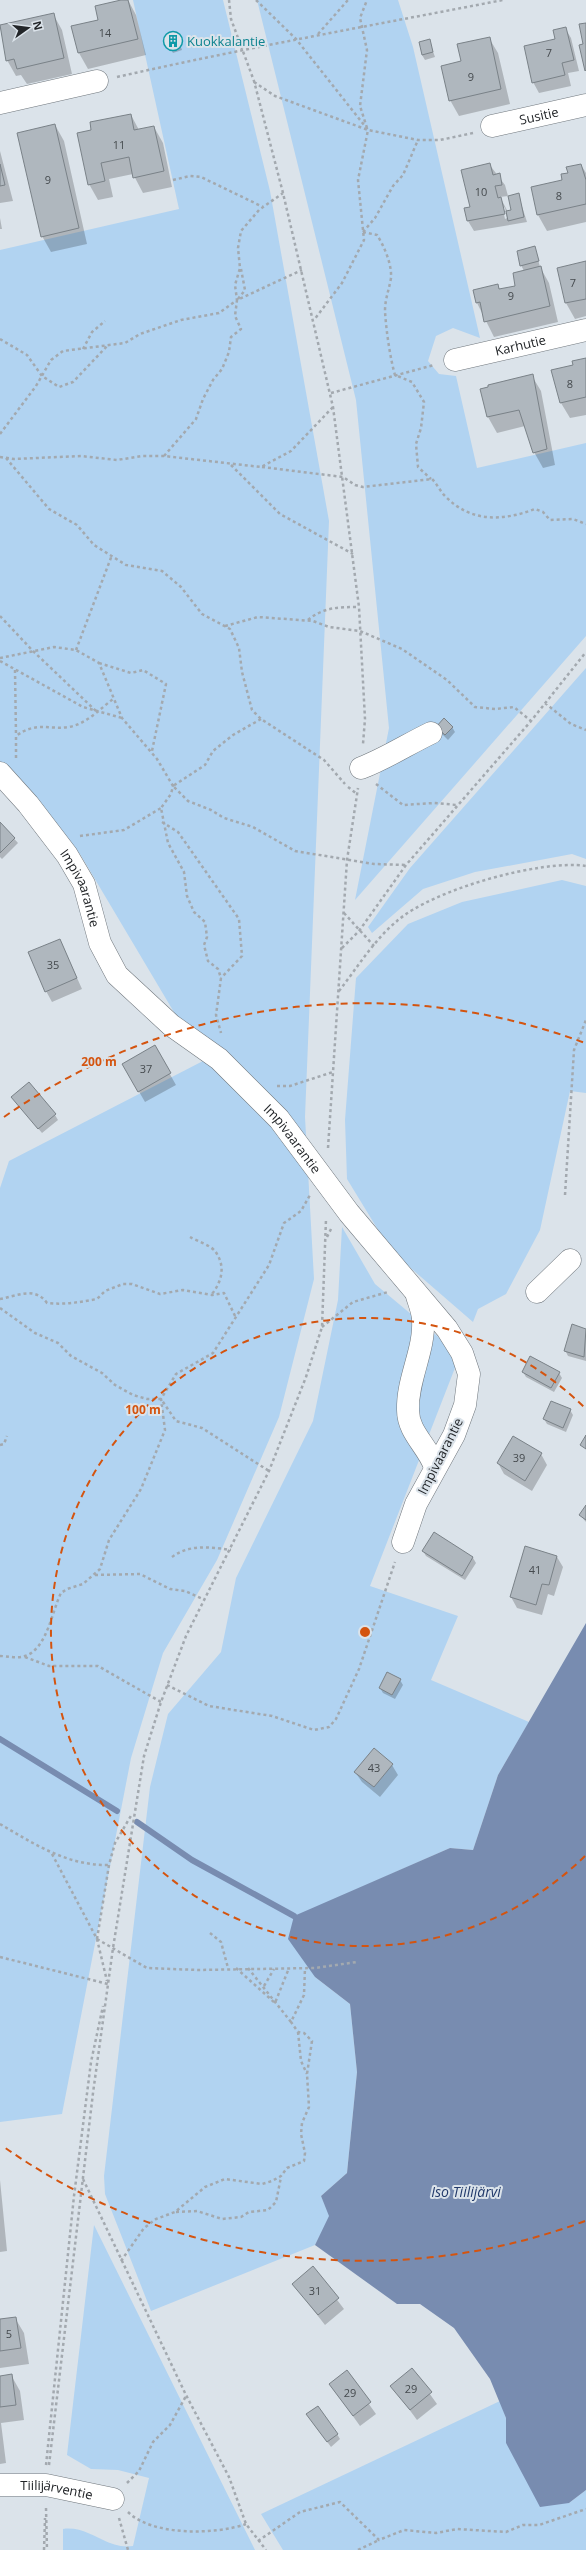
<svg xmlns="http://www.w3.org/2000/svg" width="586" height="2550" font-family="'Open Sans',sans-serif">
  <style>
    .green { fill: #b1d3f1 }
    .water { fill: #788cb0 }
    .shadow { fill: #0003; fill-rule: evenodd }
    .lines { fill: none; stroke-linecap: round; stroke-linejoin: round }
    .stream { stroke: #788cb0; stroke-width: 6 }
    .building { fill: #afb7be; stroke: #7a8288 }
    .minor-casing { stroke: #70777d; stroke-width: 23 }
    .path { stroke: #a3a9af; stroke-width: 2.5; stroke-dasharray: 3 3; stroke-linecap: butt }
    .minor { stroke: #fff; stroke-width: 22 }
    .ring { fill: none; stroke: #d4540f; stroke-width: 2; stroke-dasharray: 7 5 }
    .labels { text-anchor: middle; stroke-width: 4; stroke-linejoin: round; paint-order: stroke }
    .number-label { font-size: 11px; fill: #454a4e }
    .culture-label { font-size: 13px; fill: #0d838f; stroke: #dbe3ea; text-anchor: start }
    .street-label { font-size: 13px; fill: #222528; stroke: #dbe3ea }
    .water-label { font-size: 14px; font-style: italic; fill: #21396a; stroke: #dbe3ea }
    .centre { fill: #d4540f; stroke: #dbe3ea; stroke-width: 2 }
    .ring-label { font-size: 12px; text-anchor: middle; font-weight: bold; fill: #d4540f; stroke: #dbe3ea; stroke-width: 4; stroke-linejoin: round; paint-order: stroke }
  </style>
  <rect width="100%" height="100%" fill="#dbe3ea"/>
  <path class="green" d="M133 0H223L270 191 329 521 305 1117 314 1279 279 1417 217 1560 163 1653 131 1758 62 2114 0 2122V1188L9 1161 203 1061 80 854 0 761V250L179 209Z
    M257 0H398L413 47 480 338 453 328 436 336 428 361 439 374 456 376 477 468 586 443V636L355 900 389 728 356 400Z
    M586 668V859L572 854 475 872 423 889 372 933 368 927 410 868Z
    M562 880 586 886V1093L570 1091 540 1230 506 1294 478 1309 473 1322 391 1251 347 1179 345 1120 356 978 408 924 462 902Z
    M342 1227 375 1284 460 1355 370 1586 458 1616 431 1680 529 1722 498 1775 473 1850 450 1848 294 1917 315 1977 350 2004 357 2072 347 2173 321 2196 330 2216 315 2245 151 2311 105 2194 104 2176 150 1787 168 1714 221 1652 236 1578 313 1421 338 1300Z
    M94 2225 255 2550H63V2529C89 2525 106 2550 133 2546L149 2478 118 2470 91 2469 67 2455Z
    M500 2401 506 2418V2443L569 2503 586 2490V2550H283L261 2514Z"/>
  <path class="water" d="M586 1623V2490L569 2503 540 2507 506 2443V2418L490 2379 454 2328 420 2304H397L315 2245 329 2216 321 2196 347 2173 357 2072 350 2004 315 1977 288 1939 294 1916 450 1848 473 1850 498 1775Z"/>
  <path class="shadow" d="M125 0H128L136 15 146 55 88 69 79 53 72 27 99 20Z
    M53 14 62 30 72 74 27 84 21 75 16 76 7 60 0 26Z
    M565 28 571 38 579 71 568 73 571 86 539 93 533 82Z
    M177 36 182 50 173 53 170 48Z
    M489 38 498 53 510 104 459 116 450 100 462 62Z
    M429 40 435 57 425 60 422 55Z
    M131 115 139 130 154 127 163 143 172 187 143 193 133 174 109 179 113 197 98 200 89 184 93 131Z
    M55 125 64 141 87 244 51 252 42 236Z
    M0 151 13 201 0 203Z
    M489 164 505 185 508 196 500 197 508 212 512 211 518 194 527 222 474 231 468 221 471 208ZM502 205 505 208 507 218 505 219Z
    M581 165 586 173V222L547 231 538 215 532 188 564 181Z
    M0 218 2 229H0Z
    M535 248 540 267 549 283 558 322 494 337 477 303 474 291 498 285 500 290 517 286 524 271 521 265Z
    M586 262V316L575 319 566 303 558 269Z
    M586 359V415L570 418 561 403 574 366Z
    M532 376 541 391 555 465 543 468 534 452 525 426 497 433 488 417 482 390Z
    M452 727 455 732 448 740 440 732Z
    M0 823 18 843 2 859 0 857Z
    M60 940 82 989 52 1002 46 991Z
    M154 1046 176 1085 145 1102 123 1064Z
    M12 1097 55 1115 58 1120 42 1133Z
    M573 1325 586 1330V1361L568 1356 565 1350Z
    M523 1372 559 1373 562 1378 554 1392 526 1377Z
    M570 1410 573 1415 566 1432 547 1424 544 1419Z
    M541 1454 547 1465 532 1491 504 1474 498 1463Z
    M586 1507V1522L580 1515Z
    M434 1534 473 1558 476 1563 465 1580 426 1556 423 1551Z
    M557 1557 563 1567 554 1596 548 1594 542 1615 517 1608 511 1597Z
    M400 1680 403 1685 395 1699 383 1693 380 1688Z
    M392 1765 398 1775 380 1797 362 1782 355 1772Z
    M0 2180 7 2251 0 2252Z
    M313 2268 344 2309 325 2325 293 2284Z
    M15 2318 24 2333 29 2364 0 2368V2320Z
    M412 2369 437 2404 417 2420 392 2386Z
    M346 2372 376 2414 360 2426 330 2384Z
    M11 2375 20 2391 24 2420 1 2423 6 2463 0 2464V2377Z
    M311 2420 337 2434 340 2439 331 2447Z"/>
  <g class="lines">
    <path class="stream" d="M0 1739 117 1811
      M137 1822 192 1860 294 1916"/>
  </g>
  <path class="building" d="M121 0H128L138 39 78 53 71 26 98 20 95 6Z
    M54 13 64 58 17 69 14 59 6 61 0 25Z
    M586 23V70L585 71 579 45 583 44 579 24Z
    M566 27 574 60 562 63 565 75 532 83 524 46 555 39 553 30Z
    M178 35 180 45 169 48 166 38Z
    M490 37 501 89 449 101 441 66 461 61 457 44Z
    M430 39 433 52 422 55 419 42Z
    M131 114 134 130 154 126 164 171 133 178 129 157 101 163 105 181 88 185 77 133 91 130 90 122Z
    M55 124 79 228 41 237 17 133Z
    M490 163 493 175 500 173 502 185 495 186 498 198 501 197 505 214 467 221 464 208 470 207 461 170Z
    M0 164 5 185 0 186Z
    M581 164 586 180V204L537 215 531 187 562 180 561 174 568 173 566 167Z
    M519 193 524 217 508 221 506 211 511 210 508 196Z
    M535 246 539 261 520 266 517 251Z
    M586 261V299L565 303 557 268Z
    M541 266 550 306 484 322 480 302 476 303 473 290 498 284 499 289 515 286 513 273Z
    M586 358V397L560 403 551 370 573 365 572 361Z
    M533 374 547 449 533 453 519 410 487 417 480 389 488 387V385Z
    M444 718 453 727 445 735 436 727Z
    M0 822 15 838 0 853Z
    M60 939 77 978 45 992 28 952Z
    M155 1045 171 1073 138 1092 122 1064Z
    M29 1082 56 1114 38 1129 11 1097Z
    M572 1324 586 1329 584 1357 564 1351Z
    M530 1356 560 1372 551 1388 522 1372Z
    M551 1401 571 1409 563 1428 543 1419Z
    M586 1435V1449L580 1445Z
    M513 1436 542 1453 525 1481 497 1463Z
    M586 1505V1520L579 1515Z
    M434 1532 473 1557 462 1576 422 1551Z
    M525 1546 557 1556 549 1585 542 1584 536 1605 510 1597Z
    M387 1672 401 1679 392 1695 379 1688Z
    M374 1748 393 1764 374 1787 354 1772Z
    M313 2266 339 2298 318 2315 292 2284Z
    M16 2317 21 2348 0 2351V2319Z
    M412 2368 432 2392 410 2410 390 2386Z
    M347 2370 371 2402 353 2416 329 2384Z
    M12 2374 16 2405 0 2407V2376Z
    M318 2406 338 2434 327 2442 306 2414Z"/>
  <g class="lines">
    <defs>
      <g id="minor">
        <path d="M0 103 97 81"/>
        <path id="s1" d="M492 126 586 105"/>
        <path id="s2" d="M455 360 586 330"/>
        <path d="M361 768C385 759 408 744 431 733"/>
        <path id="s3" d="M0 773 28 804 67 855 84 884 100 943 117 975 171 1025 219 1059 279 1119 349 1213 447 1329 462 1353 469 1374 465 1405 454 1435 416 1504 403 1542"/>
        <path d="M537 1292 570 1260"/>
        <path d="M417 1296C419 1303 423 1312 423 1320 425 1350 407 1379 408 1410 408 1433 428 1446 435 1467"/>
        <path id="s4" d="M0 2485H46L113 2499"/>
      </g>
    </defs>
    <use href="#minor" class="minor-casing"/>
    <path class="path" d="M229 0 231 19 254 81 283 193 333 407 359 607 365 719 363 744
      M256 0 296 39 368 130 358 180 364 240 342 283 314 320
      M318 34 348 0
      M117 77C245 48 374 25 503 0
      M254 82 275 96 368 130 418 140H440L473 133
      M367 128 360 106 367 50 360 18 367 0
      M173 180 190 176 201 177 263 207
      M363 232 377 235C384 246 392 264 391 278 389 290 385 299 385 311 386 329 390 358 395 375L412 382 424 402 421 428 416 444 418 467 431 479
      M363 232 375 218 393 186 403 175 418 140
      M238 299 245 290 241 269
      M0 339 27 355 42 376 59 387 73 382 108 345
      M83 349 92 332 105 321
      M331 393 434 365
      M0 434 36 386 51 360 63 351 125 343 140 334 181 320 219 313 237 300 235 285 240 268 238 248 241 231 259 210 283 193
      M164 456 196 419 203 399 213 380 222 369 229 352 231 337 241 329 235 316 237 300 302 270
      M0 457 14 459 81 456 117 460 142 456H164L261 467 291 451 333 407
      M6 458 49 509 77 525 94 545 126 565 162 571 181 587 202 614 230 629 239 648 242 672 252 710 261 719 324 760 345 784
      M231 465 280 514 353 554
      M262 467 343 477 355 485 363 487 432 479C437 484 440 491 445 496 471 523 503 521 535 509L543 512 550 520 573 519 586 524
      M0 616 32 650 97 712
      M308 620C323 607 340 607 359 607
      M225 626 258 617 313 621 329 627 360 631 402 649 447 680 475 707 495 709 514 707 531 721
      M76 650 112 555
      M0 658 54 647 76 650 99 663 122 718 157 759 173 786 171 794 161 808 168 843 184 872 187 896 194 912 205 922 207 937 204 945 208 961 218 969 221 978 216 1015 221 1033
      M0 661 83 707 122 718
      M99 663 131 673 143 670 166 684 152 751
      M15 670 16 735
      M545 703 571 724 586 730
      M261 719 233 735 213 751 205 765 173 786 188 801 211 810 224 818 253 827 295 851 374 864 406 865
      M16 758V736C36 721 49 730 69 727 86 724 100 709 113 699
      M376 784 403 805 434 803 457 805
      M348 787 357 794
      M162 822 178 832 239 919 242 956 221 978
      M80 836 124 830 161 808
      M344 913 374 946
      M342 948 359 931 406 865 531 721 586 652
      M339 991C357 968 374 940 397 921 432 890 541 859 586 866
      M277 1086H290L333 1072
      M328 1148 347 860 358 788
      M565 1195 574 1050 586 1020
      M190 1237C197 1241 210 1245 215 1251 226 1266 222 1281 212 1294
      M327 1237 332 1227
      M0 1299C17 1296 35 1286 47 1303 65 1305 80 1302 97 1299L105 1291 123 1284H132L160 1294 183 1290 212 1295 224 1293 236 1318
      M0 1308 35 1333 58 1343 71 1356 102 1373 115 1385 133 1395 147 1399H161L176 1421 202 1428 269 1471
      M322 1327 353 1302 388 1292
      M0 1445 4 1444 7 1436
      M172 1557C189 1544 211 1547 231 1550
      M95 1575 140 1574 170 1589 185 1591 205 1600
      M0 1656C7 1656 18 1659 25 1656 47 1649 52 1611 61 1593L67 1589 83 1584 100 1569 109 1540 141 1489 165 1430 161 1399 176 1374 213 1353 269 1265 284 1223 301 1211 310 1195
      M25 1657 49 1666H98L161 1702
      M167 1685 209 1706 272 1716 314 1730 329 1727 336 1719 359 1669 395 1562
      M0 1824C34 1844 68 1866 109 1865
      M52 1854 97 1939 107 1981
      M210 1933 221 1942 228 1968
      M97 1939 147 1968 198 1970 315 1968 357 1962
      M97 1939 109 1865 115 1843 132 1814
      M0 1957 108 1984
      M236 1968 275 2003 289 1968
      M248 1968 291 2022 304 1995 305 1968
      M264 1986 274 1969
      M298 2032 301 2061 307 2074
      M83 2179 186 2395 229 2477 246 2524 266 2550
      M176 2212 197 2211 222 2219 241 2217 249 2212 268 2210 276 2202 281 2177
      M121 2261 144 2228 156 2219 175 2212 205 2187 225 2179 262 2184 272 2181 281 2176 287 2168 304 2161 305 2153 301 2134 302 2123 309 2107 307 2074 312 2041 304 2033 298 2032 291 2022
      M46 2465 74 2196 91 2062 103 2006
      M49 2465 93 2093 113 1948 144 1756 161 1702 186 1636 269 1471 306 1377 322 1327 326 1219
      M127 2483 139 2471 153 2442 170 2425 186 2396
      M46 2508 47 2550
      M128 2512C152 2536 215 2535 246 2524
      M119 2518 128 2550
      M258 2541 300 2512 340 2502 379 2540 404 2530 436 2533 457 2529 506 2532 523 2525H539L586 2509
      M44 2550 45 2518
      M358 2550 379 2540"/>
    <use href="#minor" class="minor"/>
  </g>
  <g class="ring">
    <path d="M585 1856A314 314 0 1 1 585 1408"/>
    <path d="M585 2221A629 629 0 0 1 4 2147M4 1117A629 629 0 0 1 585 1043"/>
  </g>
  <defs>
    <symbol id="building-ring" viewBox="-11 -11 22 22"><circle r="9.5" fill="#dbe3ea" stroke="#0f9aa8" stroke-width="1.5"/><path d="M-4-6H4V6H1V3H-1V6H-4ZM-2.5-4.3h1.7v1.8h-1.7ZM.8-4.3h1.7v1.8H.8ZM-2.5-1h1.7V.8h-1.7ZM.8-1h1.7V.8H.8Z" fill="#0f9aa8"/></symbol>
  </defs>
  <g fill-rule="evenodd">
    <use href="#building-ring" x="162" y="30" width="22" height="22"/>
  </g>
  <g class="labels">
    <g class="number-label">
      <text x="105" y="37">14</text>
      <text x="549" y="57">7</text>
      <text x="471" y="81">9</text>
      <text x="119" y="149">11</text>
      <text x="48" y="184">9</text>
      <text x="481" y="196">10</text>
      <text x="559" y="200">8</text>
      <text x="573" y="287">7</text>
      <text x="511" y="300">9</text>
      <text x="570" y="388">8</text>
      <text x="53" y="969">35</text>
      <text x="146" y="1073">37</text>
      <text x="519" y="1462">39</text>
      <text x="535" y="1574">41</text>
      <text x="374" y="1772">43</text>
      <text x="315" y="2295">31</text>
      <text x="9" y="2338">5</text>
      <text x="411" y="2393">29</text>
      <text x="350" y="2397">29</text>
    </g>
    <g class="culture-label">
      <text x="187" y="46">Kuokkalantie</text>
    </g>
    <g class="street-label">
      <text dy="5" stroke="none"><textPath href="#s1" startOffset="48">Susitie</textPath></text>
      <text dy="5" stroke="none"><textPath href="#s2" startOffset="67">Karhutie</textPath></text>
      <text dy="5" stroke="none"><textPath href="#s3" startOffset="142">Impivaarantie</textPath></text>
      <text dy="5" stroke="none"><textPath href="#s3" startOffset="478">Impivaarantie</textPath></text>
      <text transform="translate(440 1456) rotate(-63)" y="5">Impivaarantie</text>
      <text dy="5" stroke="none"><textPath href="#s4" startOffset="57">Tiilijärventie</textPath></text>
    </g>
    <g class="water-label">
      <text x="466" y="2197">Iso Tiilijärvi</text>
    </g>
  </g>
  <circle cx="365" cy="1632" r="6" class="centre"/>
  <g class="ring-label">
    <text x="99" y="1066">200 m</text>
    <text x="143" y="1414">100 m</text>
  </g>
  <g transform="translate(28 28) rotate(76)" stroke="#dbe3ea" stroke-width="3" paint-order="stroke">
  <path d="M0-3L7 15L0 10L-7 15Z" fill="#222528"/>
  <text y="-6" font-size="11" font-weight="bold" text-anchor="middle" fill="#222528">N</text>
  </g>
</svg>
